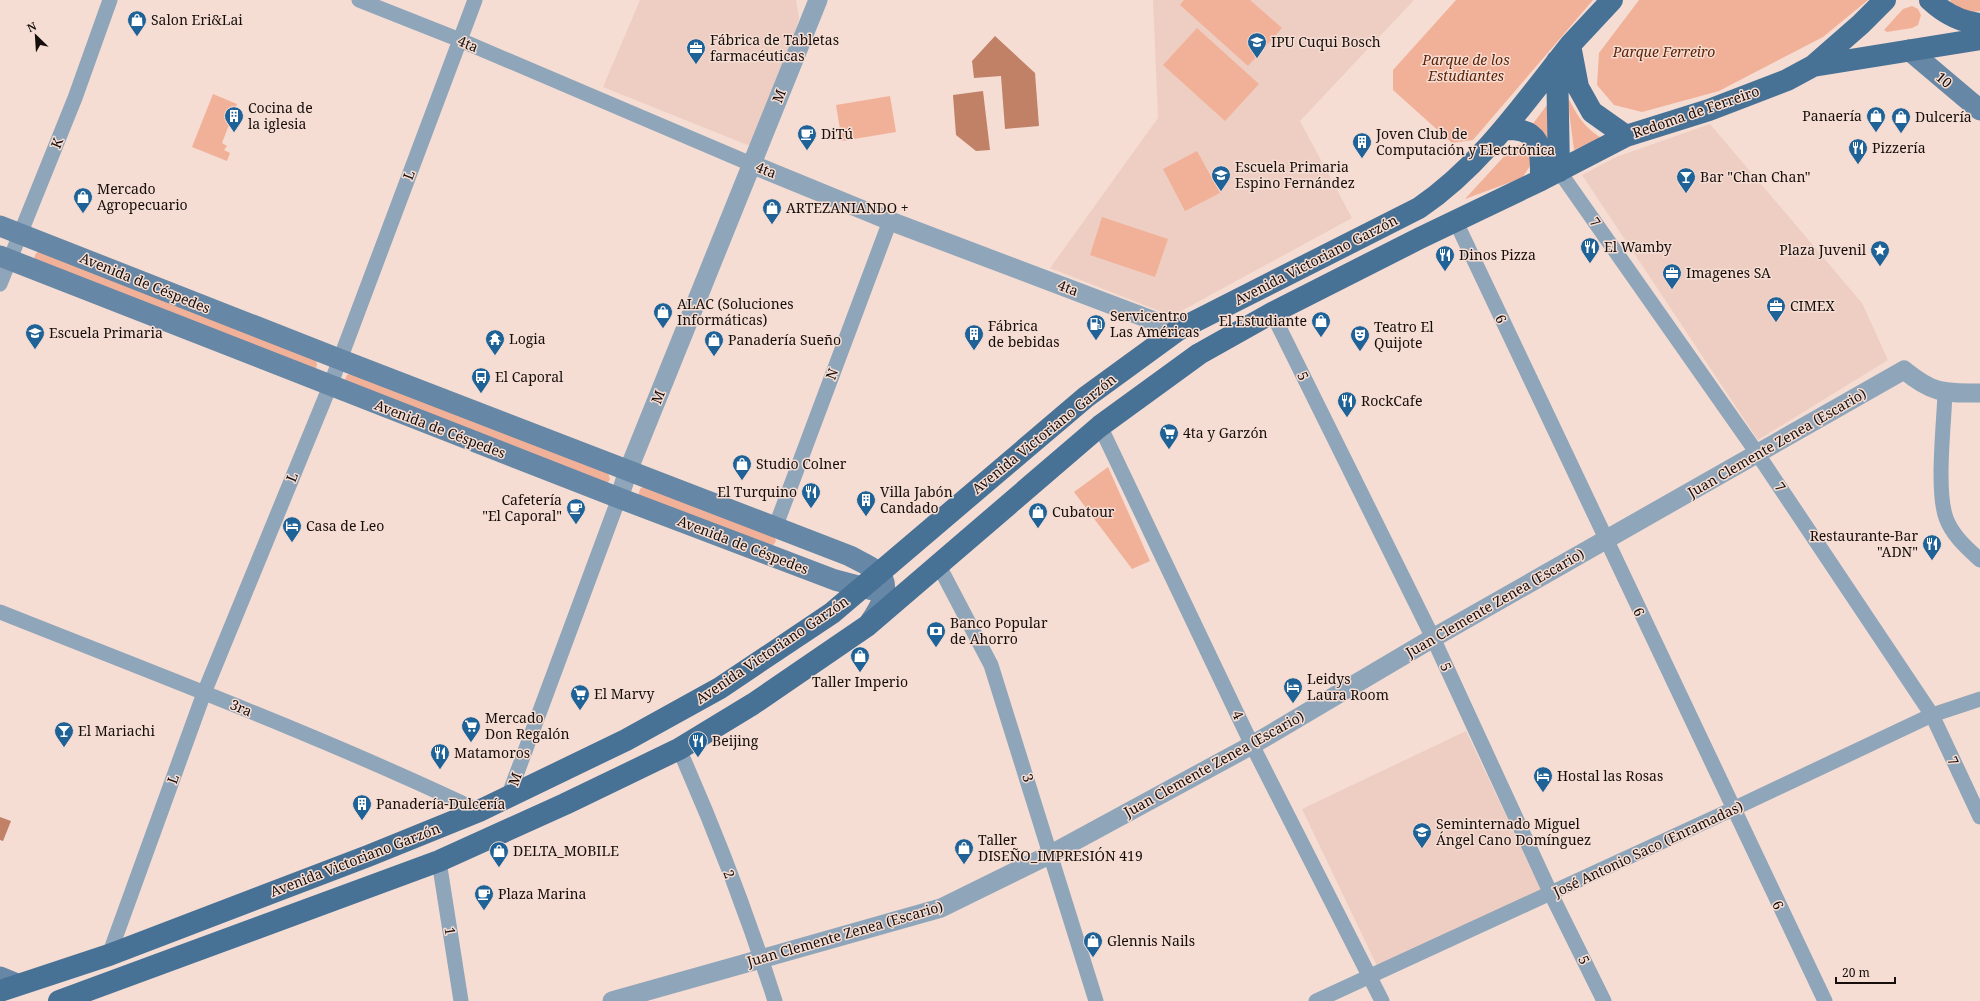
<svg xmlns="http://www.w3.org/2000/svg" width="1980" height="1001" font-family="'Noto Serif',serif">
  <style>
    .built { fill: #eecec2 }
    .green { fill: #f1b198 }
    .water { fill: #c08167 }
    .lines { fill: none; stroke-linecap: round; stroke-linejoin: round }
    .minor { stroke: #8fa5ba; stroke-width: 15 }
    .tertiary { stroke: #8fa5ba; stroke-width: 19 }
    .secondary { stroke: #6687a5; stroke-width: 21 }
    .primary { stroke: #487196; stroke-width: 22 }
    .labels { text-anchor: middle; stroke-width: 3; stroke-linejoin: round; paint-order: stroke }
    .poi-label { font-size: 14px; fill: #160e0b; stroke: #f5ddd3; text-anchor: start }
    .street-label { font-size: 14px; fill: #160e0b; stroke: #f5ddd3 }
    .park-label { font-size: 14px; font-style: italic; fill: #5e2307; stroke: #f5ddd3 }
  </style>
  <rect width="100%" height="100%" fill="#f5ddd3"/>
  <path class="built" d="M640 0H796L799 18 790 50 750 146 603 87Z
    M1153 0H1414L1300 121 1352 218 1172 316 1050 268 1158 118Z
    M1710 124 1862 303 1888 360 1758 440 1582 175 1616 157Z
    M1466 731 1541 890 1378 968 1302 809Z"/>
  <path class="green" d="M1184 0H1250L1282 28 1248 66 1180 5Z
    M1456 0H1593L1473 140 1452 143 1393 90V70Z
    M1639 0H1868L1823 37 1719 91 1642 112 1614 105 1597 85 1599 53Z
    M1950 0H1980V11L1972 12 1954 7Z
    M1912 6 1918 9 1921 15 1918 25 1912 28 1887 32 1884 30 1903 9Z
    M1197 28 1259 84 1225 121 1163 65Z
    M213 94 237 104 222 143 227 146 224 150 230 153 227 161 192 147Z
    M890 96 896 132 842 141 836 105Z
    M1567 96C1578 116 1582 125 1601 138L1574 150Z
    M1547 105 1550 144 1532 125Z
    M1518 145 1527 147 1532 163 1522 178 1465 199 1508 152Z
    M1197 151 1220 193 1185 211 1163 169Z
    M1102 217 1168 239 1155 277 1090 255Z
    M38 251 316 360 317 364 316 369 34 259 35 255Z
    M351 373 608 473 610 479 607 484 345 380 347 375Z
    M1108 467 1150 561 1132 569 1074 492Z
    M644 486 774 536 776 541 772 547 638 496 640 489Z"/>
  <path class="water" d="M995 36 1035 73 1039 126 1005 129 1001 76 974 78 972 61Z
    M983 91 990 150 976 151 956 135 953 95Z
    M0 817 11 821 3 841 0 840Z"/>
  <g class="lines">
    <path class="minor" d="M359 0 460 40 751 164
      M1559 171 1757 453 1932 715 1980 817
      M1456 222 1825 1001
      M0 284 75 98 110 0
      M1272 313 1433 638 1551 894 1604 1001
      M1945 393C1944 424 1936 490 1946 518 1952 535 1967 548 1980 560
      M1100 426 1252 745 1382 1001
      M775 528 890 221
      M938 564 991 665 1096 1001
      M0 612C161 676 323 737 479 811
      M679 749C715 830 748 916 775 1001
      M508 797 619 498
      M439 861 461 1001
      M109 955 204 693 330 386 475 0
      M1316 1001 1733 809 1932 715 1980 699"/>
    <path class="tertiary" d="M751 164 890 221 1178 330
      M619 498 628 471 818 0
      M612 1001 941 908 1051 854 1252 745 1433 638 1904 370C1933 394 1944 393 1980 393"/>
    <path class="secondary" d="M1909 50 1980 110
      M0 226 339 359 850 556C859 561 871 566 878 572 893 587 879 609 870 622
      M0 256 619 498 835 580 877 591
      M0 977 17 984"/>
    <path class="primary" d="M1612 0 1570 45 1578 87 1592 112 1626 136 1709 110 1787 80 1813 66 1861 24 1885 0
      M1930 0C1944 13 1961 22 1980 24
      M1557 61 1559 171
      M1813 66 1980 39
      M1505 129C1543 128 1541 150 1541 180
      M0 991 109 955 368 856 479 811 626 740 720 688 832 613 1086 397 1178 330 1419 208C1481 166 1524 103 1570 45
      M59 1001 439 861 565 804 679 749 753 704 867 626 1100 426 1199 354 1272 313 1420 238 1541 180 1626 136"/>
  </g>
  <defs>
    <symbol id="shop-pin" viewBox="-11 -11 22 30"><path d="M0 17L-7.5 6A9.5 9.5 0 1 1 7.5 6Z" fill="#1e6297" stroke="#f5ddd3"/><path d="M-5-2.5h2.3a2.7 3.5 0 0 1 5.4 0H5L5.5 6h-11ZM-1.5-2.5h3a1.5 2.3 0 0 0-3 0Z" fill="#fff"/></symbol>
    <symbol id="school-pin" viewBox="-11 -11 22 30"><path d="M0 17L-7.5 6A9.5 9.5 0 1 1 7.5 6Z" fill="#1e6297" stroke="#f5ddd3"/><path d="M0-5L7-2L0 1L-7-2ZM-4 1L0 2.5L4 1V4Q0 6-4 4Z" fill="#fff"/></symbol>
    <symbol id="office-pin" viewBox="-11 -11 22 30"><path d="M0 17L-7.5 6A9.5 9.5 0 1 1 7.5 6Z" fill="#1e6297" stroke="#f5ddd3"/><path d="M-6-3h4V-5.5h4V-3h4V5H-6ZM-1-4.5V-3h2v-1.5ZM-6 0V1H6V0Z" fill="#fff"/></symbol>
    <symbol id="building-pin" viewBox="-11 -11 22 30"><path d="M0 17L-7.5 6A9.5 9.5 0 1 1 7.5 6Z" fill="#1e6297" stroke="#f5ddd3"/><path d="M-4-6H4V6H1V3H-1V6H-4ZM-2.5-4.3h1.7v1.8h-1.7ZM.8-4.3h1.7v1.8H.8ZM-2.5-1h1.7V.8h-1.7ZM.8-1h1.7V.8H.8Z" fill="#fff"/></symbol>
    <symbol id="cafe-pin" viewBox="-11 -11 22 30"><path d="M0 17L-7.5 6A9.5 9.5 0 1 1 7.5 6Z" fill="#1e6297" stroke="#f5ddd3"/><path d="M-5.5-4.5H6V0H3Q3 3.5 0 3.5H-2.5Q-5.5 3.5-5.5 0ZM3-3.2v2h1.7v-2ZM-6 4.5H4V6H-6Z" fill="#fff"/></symbol>
    <symbol id="restaurant-pin" viewBox="-11 -11 22 30"><path d="M0 17L-7.5 6A9.5 9.5 0 1 1 7.5 6Z" fill="#1e6297" stroke="#f5ddd3"/><path d="M-5-6h1v4h1v-4h1v4h1v-4h1v5L-1.5 .5V6h-2V.5L-5-1ZM5-6V6H3V1.5H1.5Q1.5-4 5-6Z" fill="#fff"/></symbol>
    <symbol id="bar-pin" viewBox="-11 -11 22 30"><path d="M0 17L-7.5 6A9.5 9.5 0 1 1 7.5 6Z" fill="#1e6297" stroke="#f5ddd3"/><path d="M-6-5H6L.8 .8V4.5H3.5V6h-7V4.5H-.8V.8Z" fill="#fff"/></symbol>
    <symbol id="sight-pin" viewBox="-11 -11 22 30"><path d="M0 17L-7.5 6A9.5 9.5 0 1 1 7.5 6Z" fill="#1e6297" stroke="#f5ddd3"/><path d="M0-6L1.8-2.2L6-1.7L2.9 1.2L3.7 5.4L0 3.3L-3.7 5.4L-2.9 1.2L-6-1.7L-1.8-2.2Z" fill="#fff"/></symbol>
    <symbol id="fuel-pin" viewBox="-11 -11 22 30"><path d="M0 17L-7.5 6A9.5 9.5 0 1 1 7.5 6Z" fill="#1e6297" stroke="#f5ddd3"/><path d="M-5.5-6h7V0h2V4h1.3V-2.5L3-4.5l.8-.8L6-3V5H2.5V1h-1V6h-7ZM-4.2-4.7v3.2H.2V-4.7Z" fill="#fff"/></symbol>
    <symbol id="theatre-pin" viewBox="-11 -11 22 30"><path d="M0 17L-7.5 6A9.5 9.5 0 1 1 7.5 6Z" fill="#1e6297" stroke="#f5ddd3"/><path d="M-5-5.5Q0-4 5-5.5V0Q5 5 0 6Q-5 5-5 0ZM-3.3-2.5H-1v1.5H-3.3ZM1-2.5H3.3v1.5H1ZM-2.8 1Q0 5.5 2.8 1Z" fill="#fff"/></symbol>
    <symbol id="temple-pin" viewBox="-11 -11 22 30"><path d="M0 17L-7.5 6A9.5 9.5 0 1 1 7.5 6Z" fill="#1e6297" stroke="#f5ddd3"/><path d="M0-6L5-2H3V0L6.5 2.5H4V6H1.5V3h-3V6H-4V2.5H-6.5L-3 0V-2H-5Z" fill="#fff"/></symbol>
    <symbol id="bus-pin" viewBox="-11 -11 22 30"><path d="M0 17L-7.5 6A9.5 9.5 0 1 1 7.5 6Z" fill="#1e6297" stroke="#f5ddd3"/><path d="M-5-6H5V4H4V6H2V4H-2V6H-4V4H-5ZM-3.5-4V0h7V-4ZM-3.5 1.2v1.5H-2V1.2ZM2 1.2v1.5H3.5V1.2Z" fill="#fff"/></symbol>
    <symbol id="supermarket-pin" viewBox="-11 -11 22 30"><path d="M0 17L-7.5 6A9.5 9.5 0 1 1 7.5 6Z" fill="#1e6297" stroke="#f5ddd3"/><path d="M-6-5.5h2.5l.6 2H6L4.5 2H-2.5L-4.4-4H-6ZM-1.5 3.2a1.3 1.3 0 1 0 .1 0ZM3 3.2a1.3 1.3 0 1 0 .1 0Z" fill="#fff"/></symbol>
    <symbol id="hotel-pin" viewBox="-11 -11 22 30"><path d="M0 17L-7.5 6A9.5 9.5 0 1 1 7.5 6Z" fill="#1e6297" stroke="#f5ddd3"/><path d="M-6-4.5h1.5V1H6V5H4.5V3h-9V5H-6ZM-4 0a1.8 1.8 0 1 1 3.6 0ZM.5 0V-2.5h3Q6-2.5 6 0Z" fill="#fff"/></symbol>
    <symbol id="bank-pin" viewBox="-11 -11 22 30"><path d="M0 17L-7.5 6A9.5 9.5 0 1 1 7.5 6Z" fill="#1e6297" stroke="#f5ddd3"/><path d="M-6-4H6V4H-6ZM0-2.3a2.3 2.3 0 1 0 0 4.6a2.3 2.3 0 1 0 0-4.6Z" fill="#fff"/></symbol>
  </defs>
  <g fill-rule="evenodd">
    <use href="#shop-pin" x="126" y="9" width="22" height="30"/>
    <use href="#school-pin" x="1246" y="31" width="22" height="30"/>
    <use href="#office-pin" x="685" y="37" width="22" height="30"/>
    <use href="#building-pin" x="223" y="105" width="22" height="30"/>
    <use href="#shop-pin" x="1865" y="105" width="22" height="30"/>
    <use href="#shop-pin" x="1890" y="106" width="22" height="30"/>
    <use href="#cafe-pin" x="796" y="123" width="22" height="30"/>
    <use href="#building-pin" x="1351" y="131" width="22" height="30"/>
    <use href="#restaurant-pin" x="1847" y="137" width="22" height="30"/>
    <use href="#school-pin" x="1210" y="164" width="22" height="30"/>
    <use href="#bar-pin" x="1675" y="166" width="22" height="30"/>
    <use href="#shop-pin" x="72" y="186" width="22" height="30"/>
    <use href="#shop-pin" x="761" y="197" width="22" height="30"/>
    <use href="#restaurant-pin" x="1579" y="236" width="22" height="30"/>
    <use href="#sight-pin" x="1869" y="239" width="22" height="30"/>
    <use href="#restaurant-pin" x="1434" y="244" width="22" height="30"/>
    <use href="#office-pin" x="1661" y="262" width="22" height="30"/>
    <use href="#office-pin" x="1765" y="295" width="22" height="30"/>
    <use href="#shop-pin" x="652" y="301" width="22" height="30"/>
    <use href="#shop-pin" x="1310" y="310" width="22" height="30"/>
    <use href="#fuel-pin" x="1085" y="313" width="22" height="30"/>
    <use href="#school-pin" x="24" y="322" width="22" height="30"/>
    <use href="#building-pin" x="963" y="323" width="22" height="30"/>
    <use href="#theatre-pin" x="1349" y="324" width="22" height="30"/>
    <use href="#temple-pin" x="484" y="328" width="22" height="30"/>
    <use href="#shop-pin" x="703" y="329" width="22" height="30"/>
    <use href="#bus-pin" x="470" y="366" width="22" height="30"/>
    <use href="#restaurant-pin" x="1336" y="390" width="22" height="30"/>
    <use href="#supermarket-pin" x="1158" y="422" width="22" height="30"/>
    <use href="#shop-pin" x="731" y="453" width="22" height="30"/>
    <use href="#restaurant-pin" x="800" y="481" width="22" height="30"/>
    <use href="#building-pin" x="855" y="489" width="22" height="30"/>
    <use href="#cafe-pin" x="565" y="497" width="22" height="30"/>
    <use href="#shop-pin" x="1027" y="501" width="22" height="30"/>
    <use href="#hotel-pin" x="281" y="515" width="22" height="30"/>
    <use href="#restaurant-pin" x="1921" y="533" width="22" height="30"/>
    <use href="#bank-pin" x="925" y="620" width="22" height="30"/>
    <use href="#shop-pin" x="849" y="645" width="22" height="30"/>
    <use href="#hotel-pin" x="1282" y="676" width="22" height="30"/>
    <use href="#supermarket-pin" x="569" y="683" width="22" height="30"/>
    <use href="#supermarket-pin" x="460" y="715" width="22" height="30"/>
    <use href="#bar-pin" x="53" y="720" width="22" height="30"/>
    <use href="#restaurant-pin" x="687" y="730" width="22" height="30"/>
    <use href="#restaurant-pin" x="429" y="742" width="22" height="30"/>
    <use href="#hotel-pin" x="1532" y="765" width="22" height="30"/>
    <use href="#building-pin" x="351" y="793" width="22" height="30"/>
    <use href="#school-pin" x="1411" y="821" width="22" height="30"/>
    <use href="#shop-pin" x="953" y="837" width="22" height="30"/>
    <use href="#shop-pin" x="488" y="840" width="22" height="30"/>
    <use href="#cafe-pin" x="473" y="883" width="22" height="30"/>
    <use href="#shop-pin" x="1082" y="930" width="22" height="30"/>
  </g>
  <g class="labels">
    <g class="poi-label">
      <text x="151" y="25">Salon Eri&amp;Lai</text>
      <text x="710" y="45">Fábrica de Tabletas<tspan x="710" dy="16">farmacéuticas</tspan></text>
      <text x="1271" y="47">IPU Cuqui Bosch</text>
      <text x="248" y="113">Cocina de<tspan x="248" dy="16">la iglesia</tspan></text>
      <text x="1862" y="121" text-anchor="end">Panaería</text>
      <text x="1915" y="122">Dulcería</text>
      <text x="821" y="139">DiTú</text>
      <text x="1376" y="139">Joven Club de<tspan x="1376" dy="16">Computación y Electrónica</tspan></text>
      <text x="1872" y="153">Pizzería</text>
      <text x="1235" y="172">Escuela Primaria<tspan x="1235" dy="16">Espino Fernández</tspan></text>
      <text x="1700" y="182">Bar "Chan Chan"</text>
      <text x="97" y="194">Mercado<tspan x="97" dy="16">Agropecuario</tspan></text>
      <text x="786" y="213">ARTEZANIANDO +</text>
      <text x="1604" y="252">El Wamby</text>
      <text x="1866" y="255" text-anchor="end">Plaza Juvenil</text>
      <text x="1459" y="260">Dinos Pizza</text>
      <text x="1686" y="278">Imagenes SA</text>
      <text x="677" y="309">ALAC (Soluciones<tspan x="677" dy="16">Informáticas)</tspan></text>
      <text x="1790" y="311">CIMEX</text>
      <text x="1110" y="321">Servicentro<tspan x="1110" dy="16">Las Américas</tspan></text>
      <text x="1307" y="326" text-anchor="end">El Estudiante</text>
      <text x="988" y="331">Fábrica<tspan x="988" dy="16">de bebidas</tspan></text>
      <text x="1374" y="332">Teatro El<tspan x="1374" dy="16">Quijote</tspan></text>
      <text x="49" y="338">Escuela Primaria</text>
      <text x="509" y="344">Logia</text>
      <text x="728" y="345">Panadería Sueño</text>
      <text x="495" y="382">El Caporal</text>
      <text x="1361" y="406">RockCafe</text>
      <text x="1183" y="438">4ta y Garzón</text>
      <text x="756" y="469">Studio Colner</text>
      <text x="797" y="497" text-anchor="end">El Turquino</text>
      <text x="880" y="497">Villa Jabón<tspan x="880" dy="16">Candado</tspan></text>
      <text x="562" y="505" text-anchor="end">Cafetería<tspan x="562" dy="16">"El Caporal"</tspan></text>
      <text x="1052" y="517">Cubatour</text>
      <text x="306" y="531">Casa de Leo</text>
      <text x="1918" y="541" text-anchor="end">Restaurante-Bar<tspan x="1918" dy="16">"ADN"</tspan></text>
      <text x="950" y="628">Banco Popular<tspan x="950" dy="16">de Ahorro</tspan></text>
      <text x="1307" y="684">Leidys<tspan x="1307" dy="16">Laura Room</tspan></text>
      <text x="860" y="687" text-anchor="middle">Taller Imperio</text>
      <text x="594" y="699">El Marvy</text>
      <text x="485" y="723">Mercado<tspan x="485" dy="16">Don Regalón</tspan></text>
      <text x="78" y="736">El Mariachi</text>
      <text x="712" y="746">Beijing</text>
      <text x="454" y="758">Matamoros</text>
      <text x="1557" y="781">Hostal las Rosas</text>
      <text x="376" y="809">Panadería-Dulcería</text>
      <text x="1436" y="829">Seminternado Miguel<tspan x="1436" dy="16">Ángel Cano Domínguez</tspan></text>
      <text x="978" y="845">Taller<tspan x="978" dy="16">DISEÑO_IMPRESIÓN 419</tspan></text>
      <text x="513" y="856">DELTA_MOBILE</text>
      <text x="498" y="899">Plaza Marina</text>
      <text x="1107" y="946">Glennis Nails</text>
    </g>
    <g class="street-label">
      <text transform="translate(468 44) rotate(23)" y="5">4ta</text>
      <text transform="translate(1944 80) rotate(40)" y="5">10</text>
      <text transform="translate(779 96) rotate(-68)" y="5">M</text>
      <text transform="translate(1696 112) rotate(-19)" y="5">Redoma de Ferreiro</text>
      <text transform="translate(57 143) rotate(-68)" y="5">K</text>
      <text transform="translate(766 170) rotate(22)" y="5">4ta</text>
      <text transform="translate(409 175) rotate(-69)" y="5">L</text>
      <text transform="translate(1595 222) rotate(55)" y="5">7</text>
      <text transform="translate(1316 260) rotate(-27)" y="5">Avenida Victoriano Garzón</text>
      <text transform="translate(145 283) rotate(22)" y="5">Avenida de Céspedes</text>
      <text transform="translate(1068 288) rotate(21)" y="5">4ta</text>
      <text transform="translate(1501 319) rotate(65)" y="5">6</text>
      <text transform="translate(832 374) rotate(-69)" y="5">N</text>
      <text transform="translate(1303 376) rotate(64)" y="5">5</text>
      <text transform="translate(658 397) rotate(-68)" y="5">M</text>
      <text transform="translate(440 429) rotate(21)" y="5">Avenida de Céspedes</text>
      <text transform="translate(1044 434) rotate(-39)" y="5">Avenida Victoriano Garzón</text>
      <text transform="translate(1777 443) rotate(-30)" y="5">Juan Clemente Zenea (Escario)</text>
      <text transform="translate(292 477) rotate(-68)" y="5">L</text>
      <text transform="translate(1780 487) rotate(56)" y="5">7</text>
      <text transform="translate(743 545) rotate(21)" y="5">Avenida de Céspedes</text>
      <text transform="translate(1495 603) rotate(-30)" y="5">Juan Clemente Zenea (Escario)</text>
      <text transform="translate(1639 612) rotate(65)" y="5">6</text>
      <text transform="translate(772 650) rotate(-34)" y="5">Avenida Victoriano Garzón</text>
      <text transform="translate(1446 667) rotate(65)" y="5">5</text>
      <text transform="translate(241 708) rotate(23)" y="5">3ra</text>
      <text transform="translate(1238 715) rotate(65)" y="5">4</text>
      <text transform="translate(1953 761) rotate(65)" y="5">7</text>
      <text transform="translate(1214 764) rotate(-29)" y="5">Juan Clemente Zenea (Escario)</text>
      <text transform="translate(1028 778) rotate(72)" y="5">3</text>
      <text transform="translate(173 779) rotate(-70)" y="5">L</text>
      <text transform="translate(515 779) rotate(-70)" y="5">M</text>
      <text transform="translate(1648 849) rotate(-25)" y="5">José Antonio Saco (Enramadas)</text>
      <text transform="translate(355 860) rotate(-21)" y="5">Avenida Victoriano Garzón</text>
      <text transform="translate(729 874) rotate(69)" y="5">2</text>
      <text transform="translate(1778 905) rotate(64)" y="5">6</text>
      <text transform="translate(450 931) rotate(81)" y="5">1</text>
      <text transform="translate(845 934) rotate(-16)" y="5">Juan Clemente Zenea (Escario)</text>
      <text transform="translate(1584 960) rotate(63)" y="5">5</text>
    </g>
    <g class="park-label">
      <text x="1664" y="57">Parque Ferreiro</text>
      <text x="1466" y="65">Parque de los<tspan x="1466" dy="16">Estudiantes</tspan></text>
    </g>
  </g>
  <g transform="translate(36 36) rotate(335)" stroke="#f5ddd3" stroke-width="3" paint-order="stroke">
  <path d="M0-3L7 15L0 10L-7 15Z" fill="#160e0b"/>
  <text y="-6" font-size="11" font-weight="bold" text-anchor="middle" fill="#160e0b">N</text>
  </g>
  <path d="M1836 977v6h59v-6" fill="none" stroke="#160e0b" stroke-width="2"/>
  <text x="1842" y="977" font-size="12" fill="#160e0b" stroke="#f5ddd3" stroke-width="3" paint-order="stroke">20 m</text>
</svg>
